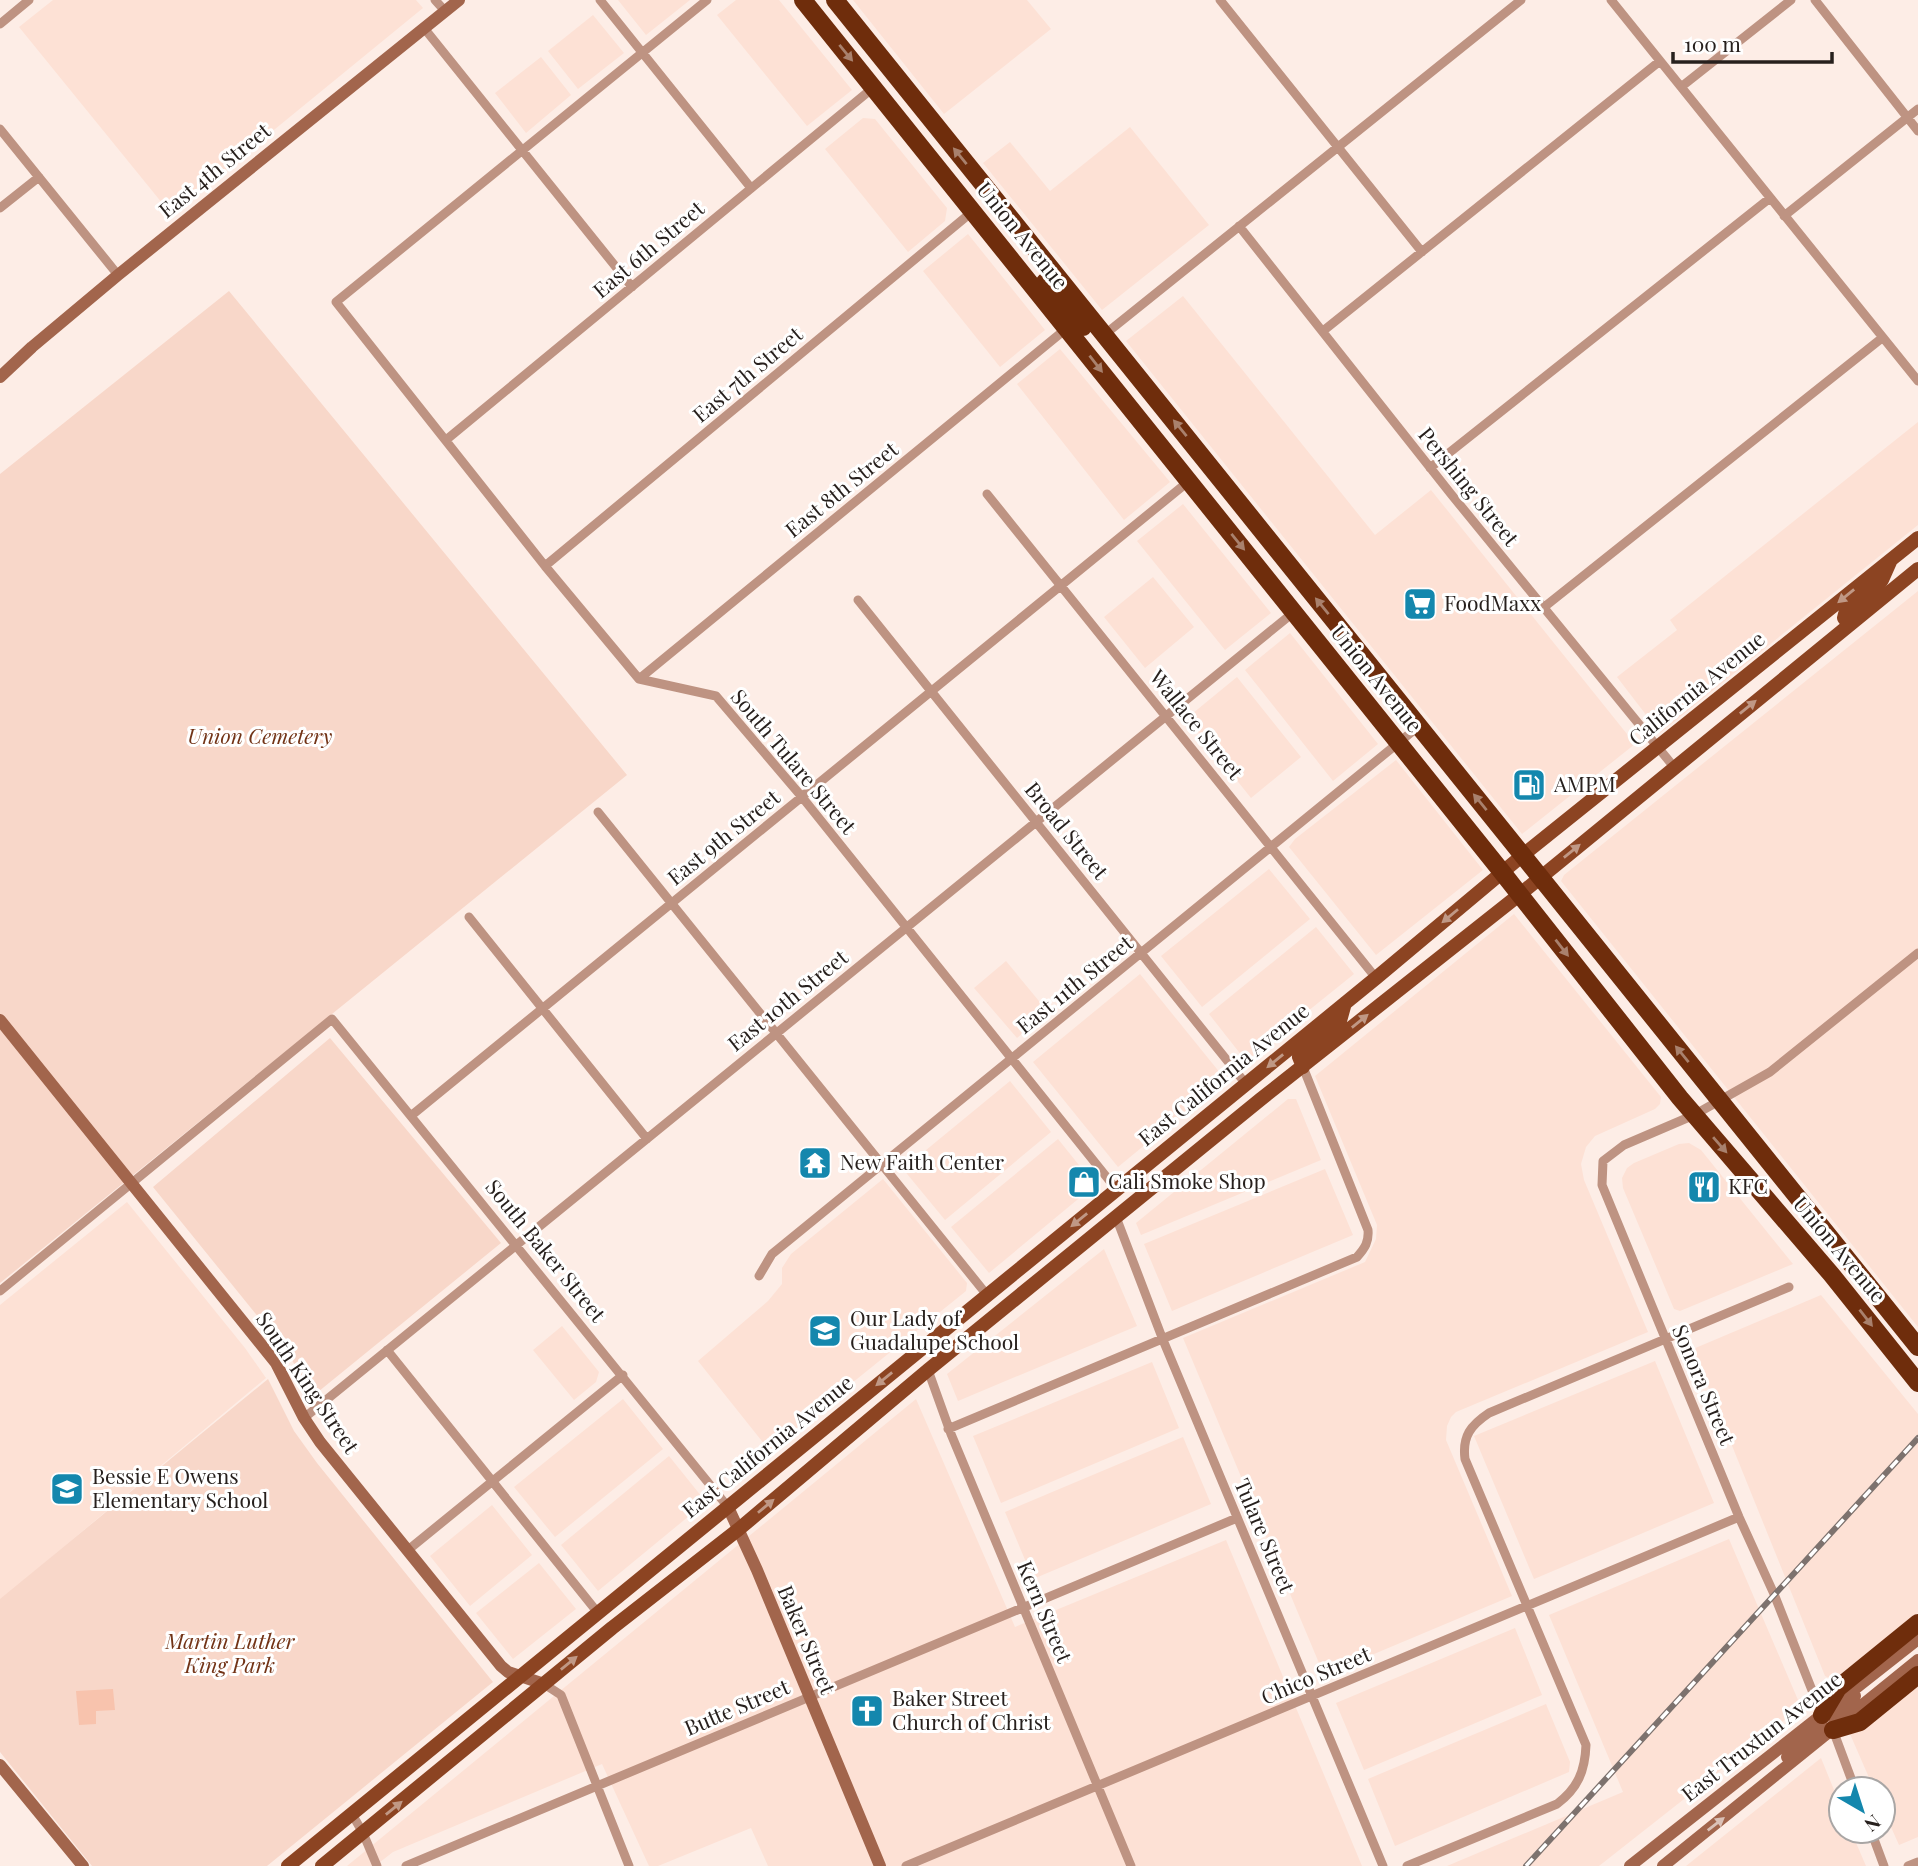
<svg xmlns="http://www.w3.org/2000/svg" width="1918" height="1866" font-family="'Playfair Display',serif">
  <style>
    .built { fill: #fde1d5 }
    .green { fill: #f8d7c9 }
    .water { fill: #f8c3ad }
    .lines { fill: none; stroke-linecap: round; stroke-linejoin: round }
    .street { stroke: #be9382; stroke-width: 9 }
    .secondary { stroke: #a2654c; stroke-width: 12 }
    .primary { stroke: #8c4422; stroke-width: 14 }
    .highway { stroke: #6f2d0c; stroke-width: 18 }
    .rail-casing { stroke: #7d726e; stroke-width: 6 }
    .rail { stroke: #fff; stroke-width: 3.5; stroke-dasharray: 10; stroke-linecap: butt }
    .oneway { fill: #a9816d }
    .oneway2 { fill: #c09885 }
    .oneway3 { fill: #dac1b7 }
    .labels { text-anchor: middle; stroke-width: 6; stroke-linejoin: round; paint-order: stroke }
    .street-label { font-size: 21px; fill: #27201d; stroke: #fff }
    .poi-label { font-size: 21px; fill: #27201d; stroke: #fff; text-anchor: start }
    .park-label { font-size: 21px; font-style: italic; fill: #723316; stroke: #fff }
  </style>
  <rect width="100%" height="100%" fill="#fdede6"/>
  <path class="built" d="M53 0H416L423 8 171 214 19 27Z
    M618 0H690L646 35Z
    M736 0H779L852 90 807 126 717 15Z
    M853 0H1027L1051 29 944 114Z
    M593 15 624 53 578 89 548 51Z
    M541 57 571 95 526 133 495 93Z
    M863 118 875 119 947 208 945 221 908 252 825 149Z
    M1130 127 1209 225 1102 310 983 163 1010 142 1050 191Z
    M968 234 1045 330 1000 367 923 271Z
    M1183 296 1375 535 1431 490 1635 744 1522 834 1126 341Z
    M1060 349 1170 482 1124 520 1017 384Z
    M1918 422V525L1660 733 1617 677 1677 630 1670 620Z
    M1183 504 1271 613 1225 650 1137 541Z
    M1153 577 1194 627 1145 668 1104 617Z
    M1918 591V1327L1561 881 1564 875Z
    M1290 633 1378 744 1333 781 1245 670Z
    M1237 677 1301 757 1251 798 1187 718Z
    M1396 760 1483 870 1376 955 1289 847 1295 839Z
    M1269 869 1310 919 1202 1007 1161 956Z
    M1514 914 1661 1097 1660 1104 1655 1109 1595 1136 1586 1147 1581 1164 1584 1180 1648 1332 1456 1412 1451 1417 1447 1426 1446 1440 1512 1596 1324 1675 1183 1338 1365 1262 1376 1239 1377 1225 1315 1076Z
    M1316 927 1354 974 1246 1061 1209 1014Z
    M1006 961 1048 1012 1017 1038 974 988Z
    M1140 974 1225 1079 1118 1167 1033 1062Z
    M1010 1081 1051 1132 945 1220 903 1169Z
    M1288 1099H1296L1321 1160 1141 1235 1136 1223Z
    M1058 1139 1095 1185 989 1273 951 1227Z
    M1689 1143 1701 1150 1793 1264 1680 1311 1674 1309 1623 1188 1622 1178 1627 1168 1634 1163 1679 1144Z
    M1325 1169 1353 1235 1172 1311 1144 1244Z
    M883 1179 967 1283 966 1291 769 1450 698 1361 768 1301 782 1284V1268L791 1254Z
    M127 1202 245 1348 266 1378 0 1600V1305Z
    M1104 1249 1137 1326 958 1401 947 1374Z
    M1821 1295 1918 1414V1613L1833 1680 1825 1676 1693 1349Z
    M562 1326 599 1372 596 1382 574 1400 533 1350Z
    M1655 1361 1714 1503 1534 1579 1474 1436Z
    M1152 1362 1179 1428 1001 1503 973 1436Z
    M623 1399 663 1449 555 1537 514 1487Z
    M916 1399 1015 1627 1226 1540 1362 1866H768L751 1828 658 1866H649L602 1764 393 1852 375 1866H347Z
    M1183 1437 1211 1504 1033 1579 1005 1512Z
    M669 1456 706 1502 598 1591 561 1545Z
    M492 1505 532 1555 470 1606 430 1556Z
    M1729 1539 1801 1707 1599 1866H1447L1623 1792 1549 1615Z
    M539 1563 576 1609 513 1659 476 1613Z
    M1515 1628 1542 1695 1364 1770 1336 1703Z
    M1918 1680V1837L1899 1845 1883 1809V1789H1874L1850 1734Z
    M1546 1704 1570 1762 1569 1772 1395 1846 1368 1779Z
    M1821 1758 1841 1807V1831H1851L1866 1866H1686Z"/>
  <path class="green" d="M229 291 627 775 0 1283V474Z
    M330 1038 501 1243 313 1396 289 1355 153 1187Z
    M268 1379 294 1431 317 1463 493 1682 267 1866H92L0 1752V1599Z"/>
  <path class="water" d="M113 1689 115 1710 96 1711V1724L79 1725 76 1691Z"/>
  <g class="lines">
    <path class="street" d="M435 0 445 11
      M600 0 751 188
      M707 0 336 302 545 566 639 679 716 696 802 797 1117 1190
      M1220 0 1422 252
      M1611 0 1918 381
      M1815 0 1918 131
      M0 24 29 0
      M424 28 632 287
      M1681 87 1791 0
      M0 129 118 275
      M0 208 39 177
      M1784 216 1918 109
      M1239 226 1451 494 1674 767
      M1323 331 1660 61
      M1104 335 1521 0
      M446 440 874 87
      M1430 468 1770 198
      M987 494 1376 978
      M545 566 973 211
      M858 600 1246 1084
      M1543 608 1882 338
      M639 679 1067 328
      M598 812 987 1295
      M469 917 647 1139
      M412 1115 1189 481
      M1116 1217 1163 1340 1383 1866
      M759 1276 772 1254 1419 726
      M0 1291 332 1019 728 1507
      M387 1350 598 1613
      M928 1370 951 1434 1131 1866
      M304 1418 1294 612
      M948 1429 1357 1257C1365 1248 1369 1242 1368 1230L1303 1067
      M408 1550 623 1375
      M544 1684 561 1695 629 1866
      M1821 1713 1774 1594 1739 1517 1602 1185 1603 1161 1624 1145 1694 1115 1770 1072 1918 953
      M1833 1730 1855 1789
      M352 1814 363 1833 377 1866
      M1871 1831 1884 1866
      M406 1866 1237 1518
      M906 1866 1739 1517
      M1407 1866 1557 1804C1578 1788 1585 1771 1586 1745L1465 1459C1462 1436 1471 1425 1489 1413L1789 1287
      M1908 1866 1918 1862"/>
    <path class="secondary" d="M0 377 32 347 118 275 459 0
      M0 1020 276 1363 304 1418 320 1442 501 1666 508 1672 544 1684
      M728 1507 757 1570 880 1866
      M1833 1729 1835 1718 1855 1696
      M1787 1757 1821 1728 1822 1715
      M0 1765 83 1866
      M1630 1866 1918 1639
      M1663 1866 1918 1660"/>
    <path class="primary" d="M1849 625 1844 618 1845 614 1882 580 1890 562
      M1303 1067 1299 1057 1340 1021 1345 1003
      M288 1866 1376 978 1523 855 1918 538
      M322 1866 612 1628 739 1529 928 1370 1261 1099 1519 895 1918 569"/>
    <path class="highway" d="M803 0 1502 872 1680 1098 1831 1274 1918 1383
      M835 0 1918 1347
      M1045 282 1083 327
      M1822 1715 1838 1688 1918 1623
      M1833 1730 1860 1722 1918 1675"/>
    <defs>
      <path id="rail" d="M1526 1866 1918 1438"/>
    </defs>
    <use href="#rail" class="rail-casing"/>
    <use href="#rail" class="rail"/>
  </g>
  <defs><path id="oneway-solid" d="M-6-.8H1V-3.2L6.5 0L1 3.2V.8H-6Z" transform="scale(1.75)"/></defs>
  <g class="oneway">
    <use href="#oneway-solid" transform="translate(846 53) rotate(51)"/>
    <use href="#oneway-solid" transform="translate(960 156) rotate(-129)"/>
    <use href="#oneway-solid" transform="translate(1096 364) rotate(52)"/>
    <use href="#oneway-solid" transform="translate(1180 428) rotate(-129)"/>
    <use href="#oneway-solid" transform="translate(1238 542) rotate(51)"/>
    <use href="#oneway-solid" transform="translate(1322 606) rotate(-129)"/>
    <use href="#oneway-solid" transform="translate(1480 802) rotate(-129)"/>
    <use href="#oneway-solid" transform="translate(1562 948) rotate(52)"/>
    <use href="#oneway-solid" transform="translate(1682 1054) rotate(-129)"/>
    <use href="#oneway-solid" transform="translate(1720 1145) rotate(49)"/>
    <use href="#oneway-solid" transform="translate(1866 1318) rotate(52)"/>
  </g>
  <g class="oneway2">
    <use href="#oneway-solid" transform="translate(1846 596) rotate(141)"/>
    <use href="#oneway-solid" transform="translate(1748 707) rotate(-39)"/>
    <use href="#oneway-solid" transform="translate(1572 851) rotate(-39)"/>
    <use href="#oneway-solid" transform="translate(1450 916) rotate(140)"/>
    <use href="#oneway-solid" transform="translate(1360 1021) rotate(-39)"/>
    <use href="#oneway-solid" transform="translate(1275 1061) rotate(141)"/>
    <use href="#oneway-solid" transform="translate(1079 1220) rotate(141)"/>
    <use href="#oneway-solid" transform="translate(884 1379) rotate(141)"/>
    <use href="#oneway-solid" transform="translate(766 1506) rotate(-40)"/>
    <use href="#oneway-solid" transform="translate(569 1663) rotate(-39)"/>
    <use href="#oneway-solid" transform="translate(394 1808) rotate(-39)"/>
  </g>
  <use class="oneway3" href="#oneway-solid" transform="translate(1716 1824) rotate(-38)"/>
  <defs>
    <symbol id="supermarket-square" viewBox="-11 -11 22 22"><rect x="-9" y="-9" width="18" height="18" rx="4" fill="#1487ad" stroke="#fff"/><path d="M-6-5.5h2.5l.6 2H6L4.5 2H-2.5L-4.4-4H-6ZM-1.5 3.2a1.3 1.3 0 1 0 .1 0ZM3 3.2a1.3 1.3 0 1 0 .1 0Z" fill="#fff"/></symbol>
    <symbol id="fuel-square" viewBox="-11 -11 22 22"><rect x="-9" y="-9" width="18" height="18" rx="4" fill="#1487ad" stroke="#fff"/><path d="M-5.5-6h7V0h2V4h1.3V-2.5L3-4.5l.8-.8L6-3V5H2.5V1h-1V6h-7ZM-4.2-4.7v3.2H.2V-4.7Z" fill="#fff"/></symbol>
    <symbol id="temple-square" viewBox="-11 -11 22 22"><rect x="-9" y="-9" width="18" height="18" rx="4" fill="#1487ad" stroke="#fff"/><path d="M0-6L5-2H3V0L6.5 2.5H4V6H1.5V3h-3V6H-4V2.5H-6.5L-3 0V-2H-5Z" fill="#fff"/></symbol>
    <symbol id="shop-square" viewBox="-11 -11 22 22"><rect x="-9" y="-9" width="18" height="18" rx="4" fill="#1487ad" stroke="#fff"/><path d="M-5-2.5h2.3a2.7 3.5 0 0 1 5.4 0H5L5.5 6h-11ZM-1.5-2.5h3a1.5 2.3 0 0 0-3 0Z" fill="#fff"/></symbol>
    <symbol id="restaurant-square" viewBox="-11 -11 22 22"><rect x="-9" y="-9" width="18" height="18" rx="4" fill="#1487ad" stroke="#fff"/><path d="M-5-6h1v4h1v-4h1v4h1v-4h1v5L-1.5 .5V6h-2V.5L-5-1ZM5-6V6H3V1.5H1.5Q1.5-4 5-6Z" fill="#fff"/></symbol>
    <symbol id="school-square" viewBox="-11 -11 22 22"><rect x="-9" y="-9" width="18" height="18" rx="4" fill="#1487ad" stroke="#fff"/><path d="M0-5L7-2L0 1L-7-2ZM-4 1L0 2.5L4 1V4Q0 6-4 4Z" fill="#fff"/></symbol>
    <symbol id="church-square" viewBox="-11 -11 22 22"><rect x="-9" y="-9" width="18" height="18" rx="4" fill="#1487ad" stroke="#fff"/><path d="M-1.2-6h2.4v3.5h3.3v2.4h-3.3V6h-2.4V-.1h-3.3v-2.4h3.3Z" fill="#fff"/></symbol>
  </defs>
  <g fill-rule="evenodd">
    <use href="#supermarket-square" x="1401" y="585" width="38" height="38"/>
    <use href="#fuel-square" x="1510" y="766" width="38" height="38"/>
    <use href="#temple-square" x="796" y="1144" width="38" height="38"/>
    <use href="#shop-square" x="1065" y="1163" width="38" height="38"/>
    <use href="#restaurant-square" x="1685" y="1168" width="38" height="38"/>
    <use href="#school-square" x="806" y="1312" width="38" height="38"/>
    <use href="#school-square" x="48" y="1470" width="38" height="38"/>
    <use href="#church-square" x="848" y="1692" width="38" height="38"/>
  </g>
  <g class="labels">
    <g class="street-label">
      <text transform="translate(215 171) rotate(-39)" y="7">East 4th Street</text>
      <text transform="translate(1022 236) rotate(51)" y="7">Union Avenue</text>
      <text transform="translate(649 250) rotate(-40)" y="7">East 6th Street</text>
      <text transform="translate(748 375) rotate(-40)" y="7">East 7th Street</text>
      <text transform="translate(1468 487) rotate(51)" y="7">Pershing Street</text>
      <text transform="translate(842 490) rotate(-39)" y="7">East 8th Street</text>
      <text transform="translate(1376 679) rotate(51)" y="7">Union Avenue</text>
      <text transform="translate(1697 689) rotate(-39)" y="7">California Avenue</text>
      <text transform="translate(1196 725) rotate(51)" y="7">Wallace Street</text>
      <text transform="translate(793 762) rotate(50)" y="7">South Tulare Street</text>
      <text transform="translate(1066 831) rotate(51)" y="7">Broad Street</text>
      <text transform="translate(724 838) rotate(-39)" y="7">East 9th Street</text>
      <text transform="translate(1075 985) rotate(-39)" y="7">East 11th Street</text>
      <text transform="translate(788 1001) rotate(-39)" y="7">East 10th Street</text>
      <text transform="translate(1224 1075) rotate(-39)" y="7">East California Avenue</text>
      <text transform="translate(1839 1250) rotate(50)" y="7">Union Avenue</text>
      <text transform="translate(545 1251) rotate(51)" y="7">South Baker Street</text>
      <text transform="translate(307 1383) rotate(56)" y="7">South King Street</text>
      <text transform="translate(1703 1385) rotate(67)" y="7">Sonora Street</text>
      <text transform="translate(768 1447) rotate(-39)" y="7">East California Avenue</text>
      <text transform="translate(1264 1536) rotate(67)" y="7">Tulare Street</text>
      <text transform="translate(1044 1612) rotate(67)" y="7">Kern Street</text>
      <text transform="translate(806 1640) rotate(67)" y="7">Baker Street</text>
      <text transform="translate(1316 1676) rotate(-23)" y="7">Chico Street</text>
      <text transform="translate(737 1708) rotate(-23)" y="7">Butte Street</text>
      <text transform="translate(1762 1737) rotate(-38)" y="7">East Truxtun Avenue</text>
    </g>
    <g class="poi-label">
      <text x="1444" y="611">FoodMaxx</text>
      <text x="1554" y="792">AMPM</text>
      <text x="840" y="1170">New Faith Center</text>
      <text x="1108" y="1189">Cali Smoke Shop</text>
      <text x="1728" y="1194">KFC</text>
      <text x="850" y="1326">Our Lady of<tspan x="850" dy="24">Guadalupe School</tspan></text>
      <text x="92" y="1484">Bessie E Owens<tspan x="92" dy="24">Elementary School</tspan></text>
      <text x="892" y="1706">Baker Street<tspan x="892" dy="24">Church of Christ</tspan></text>
    </g>
    <g class="park-label">
      <text x="260" y="744">Union Cemetery</text>
      <text x="230" y="1649">Martin Luther<tspan x="230" dy="24">King Park</tspan></text>
    </g>
  </g>
  <g transform="translate(1862 1810) rotate(141)"><circle r="33" fill="#ffffff" stroke="#a9a6a5" stroke-width="2"/>
  <path d="M0-5L12 26L0 18L-12 26Z" fill="#1487ad"/>
  <text y="-10" font-size="19" font-weight="bold" text-anchor="middle" fill="#27201d">N</text>
  </g>
  <path d="M1673 52v10h159v-10" fill="none" stroke="#27201d" stroke-width="3.5"/>
  <text x="1684" y="52" font-size="21" fill="#27201d" stroke="#ffffff" stroke-width="5" paint-order="stroke">100 m</text>
</svg>
